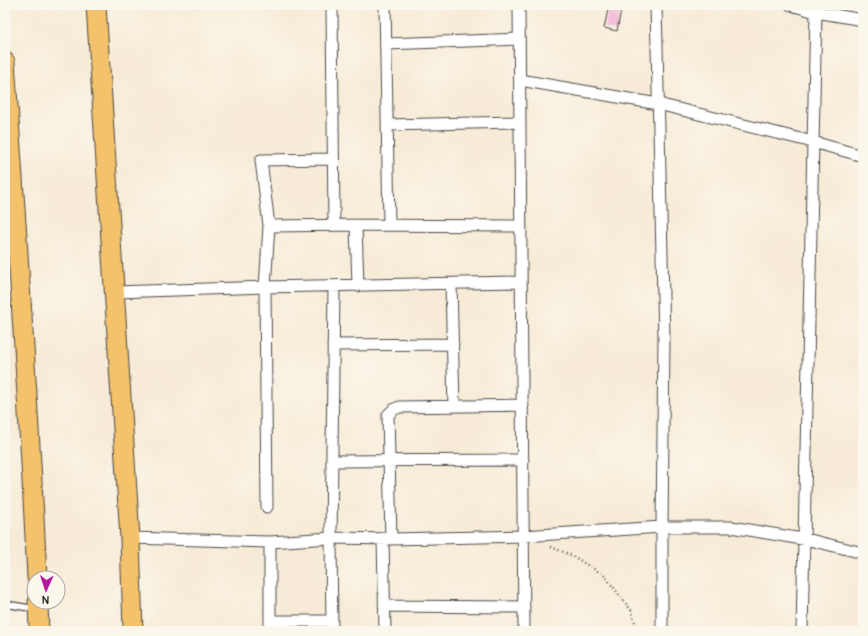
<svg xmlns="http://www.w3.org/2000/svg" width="868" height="636" font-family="Pangolin,sans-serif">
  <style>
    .building { fill: #eea3cf }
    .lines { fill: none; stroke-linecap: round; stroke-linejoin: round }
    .service-casing { stroke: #4a4845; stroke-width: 8 }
    .minor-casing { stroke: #4a4845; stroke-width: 13 }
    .trunk-casing { stroke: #4a4845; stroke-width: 21 }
    .path { stroke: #4a4845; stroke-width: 2.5; stroke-dasharray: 1 3; stroke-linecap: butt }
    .service { stroke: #fff; stroke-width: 5.5 }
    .minor { stroke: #fff; stroke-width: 11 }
    .trunk { stroke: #f3c26a; stroke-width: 19 }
  </style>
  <rect width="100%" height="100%" fill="#fbf7ec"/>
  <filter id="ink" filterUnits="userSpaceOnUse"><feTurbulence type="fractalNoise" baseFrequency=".025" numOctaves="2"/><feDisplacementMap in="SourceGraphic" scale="8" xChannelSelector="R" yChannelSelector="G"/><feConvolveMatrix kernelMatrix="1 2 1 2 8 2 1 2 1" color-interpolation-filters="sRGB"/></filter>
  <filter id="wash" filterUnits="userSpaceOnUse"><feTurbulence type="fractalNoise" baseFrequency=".012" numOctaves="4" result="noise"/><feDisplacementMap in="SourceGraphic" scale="16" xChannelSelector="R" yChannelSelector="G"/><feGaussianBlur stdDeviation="0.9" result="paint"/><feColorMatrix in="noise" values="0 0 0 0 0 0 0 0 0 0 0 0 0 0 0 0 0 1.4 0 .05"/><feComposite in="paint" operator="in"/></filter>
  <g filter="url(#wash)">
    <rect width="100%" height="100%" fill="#f7ebd7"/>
    <g id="blocks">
      <path class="building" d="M609 5H622L617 31 604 28Z"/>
    </g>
  </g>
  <g filter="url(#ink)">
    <use href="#blocks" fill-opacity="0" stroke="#4a4845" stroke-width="1"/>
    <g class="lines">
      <defs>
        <path id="service" d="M5 604 36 609"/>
        <path id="minor" d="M332 5 334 225
          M385 5 389 225
          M519 5 524 631
          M656 5 664 338 662 527V631
          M791 5 816 12 863 20
          M386 44 519 39
          M520 80 658 104 813 142 863 156
          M388 125 520 122
          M356 225 358 286
          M269 226 356 225 521 226
          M451 284 454 406
          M114 292 265 287 521 282
          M333 345 453 344
          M332 461 523 460
          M267 507 265 287 269 226 261 160 333 159
          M130 538 270 542 331 538 391 539 523 536 662 527H731L814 541 863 553
          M383 538 385 631
          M391 539 388 415 393 410 399 407 523 405
          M384 606 524 607
          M270 621H332
          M270 631V542
          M332 631 331 538 334 286
          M802 631 804 539 816 12"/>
        <path id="trunk" d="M96 5 130 538 133 631
          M5 62C17 234 29 406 37 578
          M38 602 39 631"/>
      </defs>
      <use href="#service" class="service-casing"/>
      <use href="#minor" class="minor-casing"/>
      <use href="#trunk" class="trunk-casing"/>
      <path class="path" d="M551 547 571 555 604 575 631 610 638 631"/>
      <use href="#service" class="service"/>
      <use href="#minor" class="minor"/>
      <use href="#trunk" class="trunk"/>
    </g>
  </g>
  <rect width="868" height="636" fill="none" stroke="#fbf7ec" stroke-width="20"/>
  <g transform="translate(46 590) rotate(183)"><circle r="19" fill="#fbf7ec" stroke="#a8a59f"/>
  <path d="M0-3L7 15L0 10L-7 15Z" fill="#b5179e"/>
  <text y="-6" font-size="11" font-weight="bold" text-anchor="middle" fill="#2b2b2b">N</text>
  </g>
</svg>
